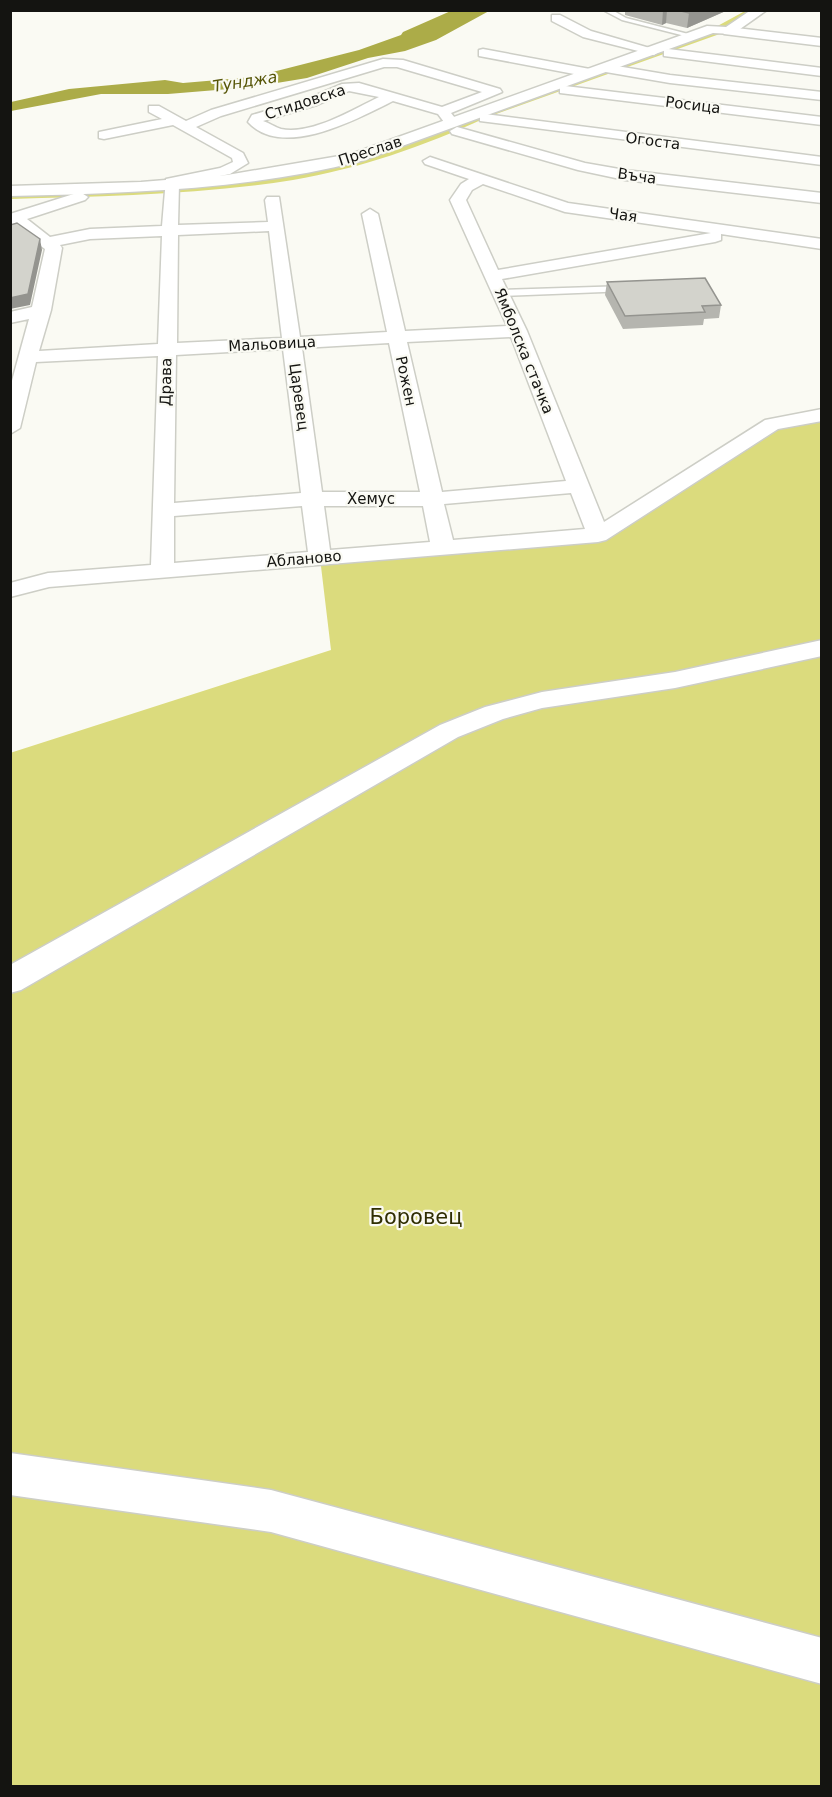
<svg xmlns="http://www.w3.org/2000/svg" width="832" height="1797" font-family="'DejaVu Sans',sans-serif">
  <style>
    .green { fill: #dbdb7d }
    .water { fill: #acac48 }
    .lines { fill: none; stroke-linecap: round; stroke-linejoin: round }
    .lane-casing { stroke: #cdcec6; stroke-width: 3 }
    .street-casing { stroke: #cdcec6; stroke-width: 3 }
    .secondary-casing { stroke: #cdcec6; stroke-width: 3 }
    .lane { fill: #fff; fill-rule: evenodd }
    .street { fill: #fff; fill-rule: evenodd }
    .secondary { fill: #fff; fill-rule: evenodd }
    .wall { fill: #b5b5af }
    .shaded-wall { fill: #94948f }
    .building { fill: #d3d3cc; stroke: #94948f; stroke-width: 1.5 }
    .labels { text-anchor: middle; stroke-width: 4.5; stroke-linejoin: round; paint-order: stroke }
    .far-street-label { font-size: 15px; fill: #141411; stroke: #fafaf3 }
    .far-water-label { font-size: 16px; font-style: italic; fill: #565507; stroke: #fafaf3 }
    .near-park-label { font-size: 21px; fill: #2f2e02; stroke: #fafaf3 }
  </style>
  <rect width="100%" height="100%" fill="#fafaf3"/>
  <path class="green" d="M745 11H761L728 31 485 118C425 146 358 169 293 180 200 195 104 196 11 199L10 191 83 189 323 166 712 29Z
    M821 415V1786H11L10 753 331 650 320 558 598 535 772 424Z"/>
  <path class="water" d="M453 10 489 11 436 40 405 51 368 58 307 78 253 87 168 94H101L11 111V102L69 89 165 80 183 83 253 77 359 50 401 35 403 32Z"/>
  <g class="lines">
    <defs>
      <path id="lane" d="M612 10 626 18 696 36 693 38 622 20 603 10Z
        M626 286 629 287V291L500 296 496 293 500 290Z"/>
      <path id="street" d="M552 15H560L591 31 660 51 654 55 583 37 552 21Z
        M728 27 822 38V46L724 34 722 31Z
        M483 49 590 69 596 73 590 77 479 56V50Z
        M668 49 822 68V76L664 56V50Z
        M383 59 403 60 500 89 502 92 451 113 459 123 452 127 447 126 438 114 393 101C357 119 282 160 248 122L252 115 307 99 342 84 359 83 442 107 482 92 397 67H384L221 116 196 127 243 153 248 163 230 174 179 184 178 225 268 222 265 200 267 197H279L300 337 387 332 362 214 370 209 378 214 405 331 507 326 450 200 461 184 469 179 425 164 423 161 430 157 568 203 822 239V249L721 234V240L715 242 502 279 527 331 604 522 765 420 822 409V421L778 429 606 540 598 542 49 587 10 597V583L48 573 151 565 158 356 36 362 20 428 10 434V388L29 319 10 323V312L32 307 45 249 10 224V214L80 192 88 197 85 200 27 219 50 237 90 229 162 226 166 179 220 168 233 162 232 158 173 125 104 139 99 138V132L162 119 149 112V106H159L186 121 211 110ZM349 91 379 97C352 110 312 135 281 129 275 127 269 123 263 121L317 105ZM483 184 565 212 711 233 498 270 466 200 472 190ZM269 231 282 338 177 343 178 235ZM162 236 158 344 39 351 51 310 62 248 60 245 90 239ZM511 337 566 481 442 492 407 342ZM389 343 420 492H322L302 348ZM283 349 301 493 174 503 176 355ZM571 493 585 529 453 540 444 504ZM302 506 308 552 174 563V516ZM324 506H423L430 542 330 550Z
        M605 64 670 75 822 92V100L670 83 600 71 599 68Z
        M565 86 822 117V125L560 93V87Z
        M485 114 822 157V165L480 121V115Z
        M457 127 585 163 625 170 822 193V203L625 180 578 170 452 134 450 131Z
        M822 640V656L675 688 542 708 503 719 458 737 21 990 10 993V965L440 725 485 707 542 692 675 672Z
        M10 1453 271 1490 822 1638V1684L271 1532 10 1495Z"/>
      <path id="secondary" d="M751 10H767L733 34 713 33 361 161C246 190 128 193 10 196V186L141 182 227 175 351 154 707 26 726 27Z"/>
    </defs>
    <use href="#lane" class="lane-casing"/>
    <use href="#street" class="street-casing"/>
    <use href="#secondary" class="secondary-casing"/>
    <use href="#lane" class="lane"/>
    <use href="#street" class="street"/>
    <use href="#secondary" class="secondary"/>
  </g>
  <path class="wall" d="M625 10H728L687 28 666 23 662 25 625 15Z
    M607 282 721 305 719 318 704 319 703 325 623 329 605 295Z"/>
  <path class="shaded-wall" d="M663 10H667L666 23 662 25Z
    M696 10H728L687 28 689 13Z
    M40 239 42 250 30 305 10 309V298Z"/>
  <path class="building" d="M677 10H696L689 13Z
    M17 223 40 239 28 294 10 298V225Z
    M705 278 721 305 702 306 705 312 625 316 607 282Z"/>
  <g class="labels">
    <g class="far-street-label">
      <text transform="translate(305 102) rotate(-18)" y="5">Стидовска</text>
      <text transform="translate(693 105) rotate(7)" y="5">Росица</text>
      <text transform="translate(653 141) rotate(7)" y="5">Огоста</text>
      <text transform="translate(370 151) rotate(-18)" y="5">Преслав</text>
      <text transform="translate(637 176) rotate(8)" y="5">Въча</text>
      <text transform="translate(623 215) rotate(8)" y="5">Чая</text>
      <text transform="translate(272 344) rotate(-3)" y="5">Мальовица</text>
      <text transform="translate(524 351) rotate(68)" y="5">Ямболска стачка</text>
      <text transform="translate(406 381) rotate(78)" y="5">Рожен</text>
      <text transform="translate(166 382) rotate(-89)" y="5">Драва</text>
      <text transform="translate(299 397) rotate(82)" y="5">Царевец</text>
      <text x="371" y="504">Хемус</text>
      <text transform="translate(304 559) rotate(-5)" y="5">Абланово</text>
    </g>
    <g class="far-water-label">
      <text transform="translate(245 81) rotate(-9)" y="6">Тунджа</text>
    </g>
    <g class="near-park-label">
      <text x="416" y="1224">Боровец</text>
    </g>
  </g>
  <rect width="832" height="1797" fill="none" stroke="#141411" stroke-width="24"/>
</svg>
